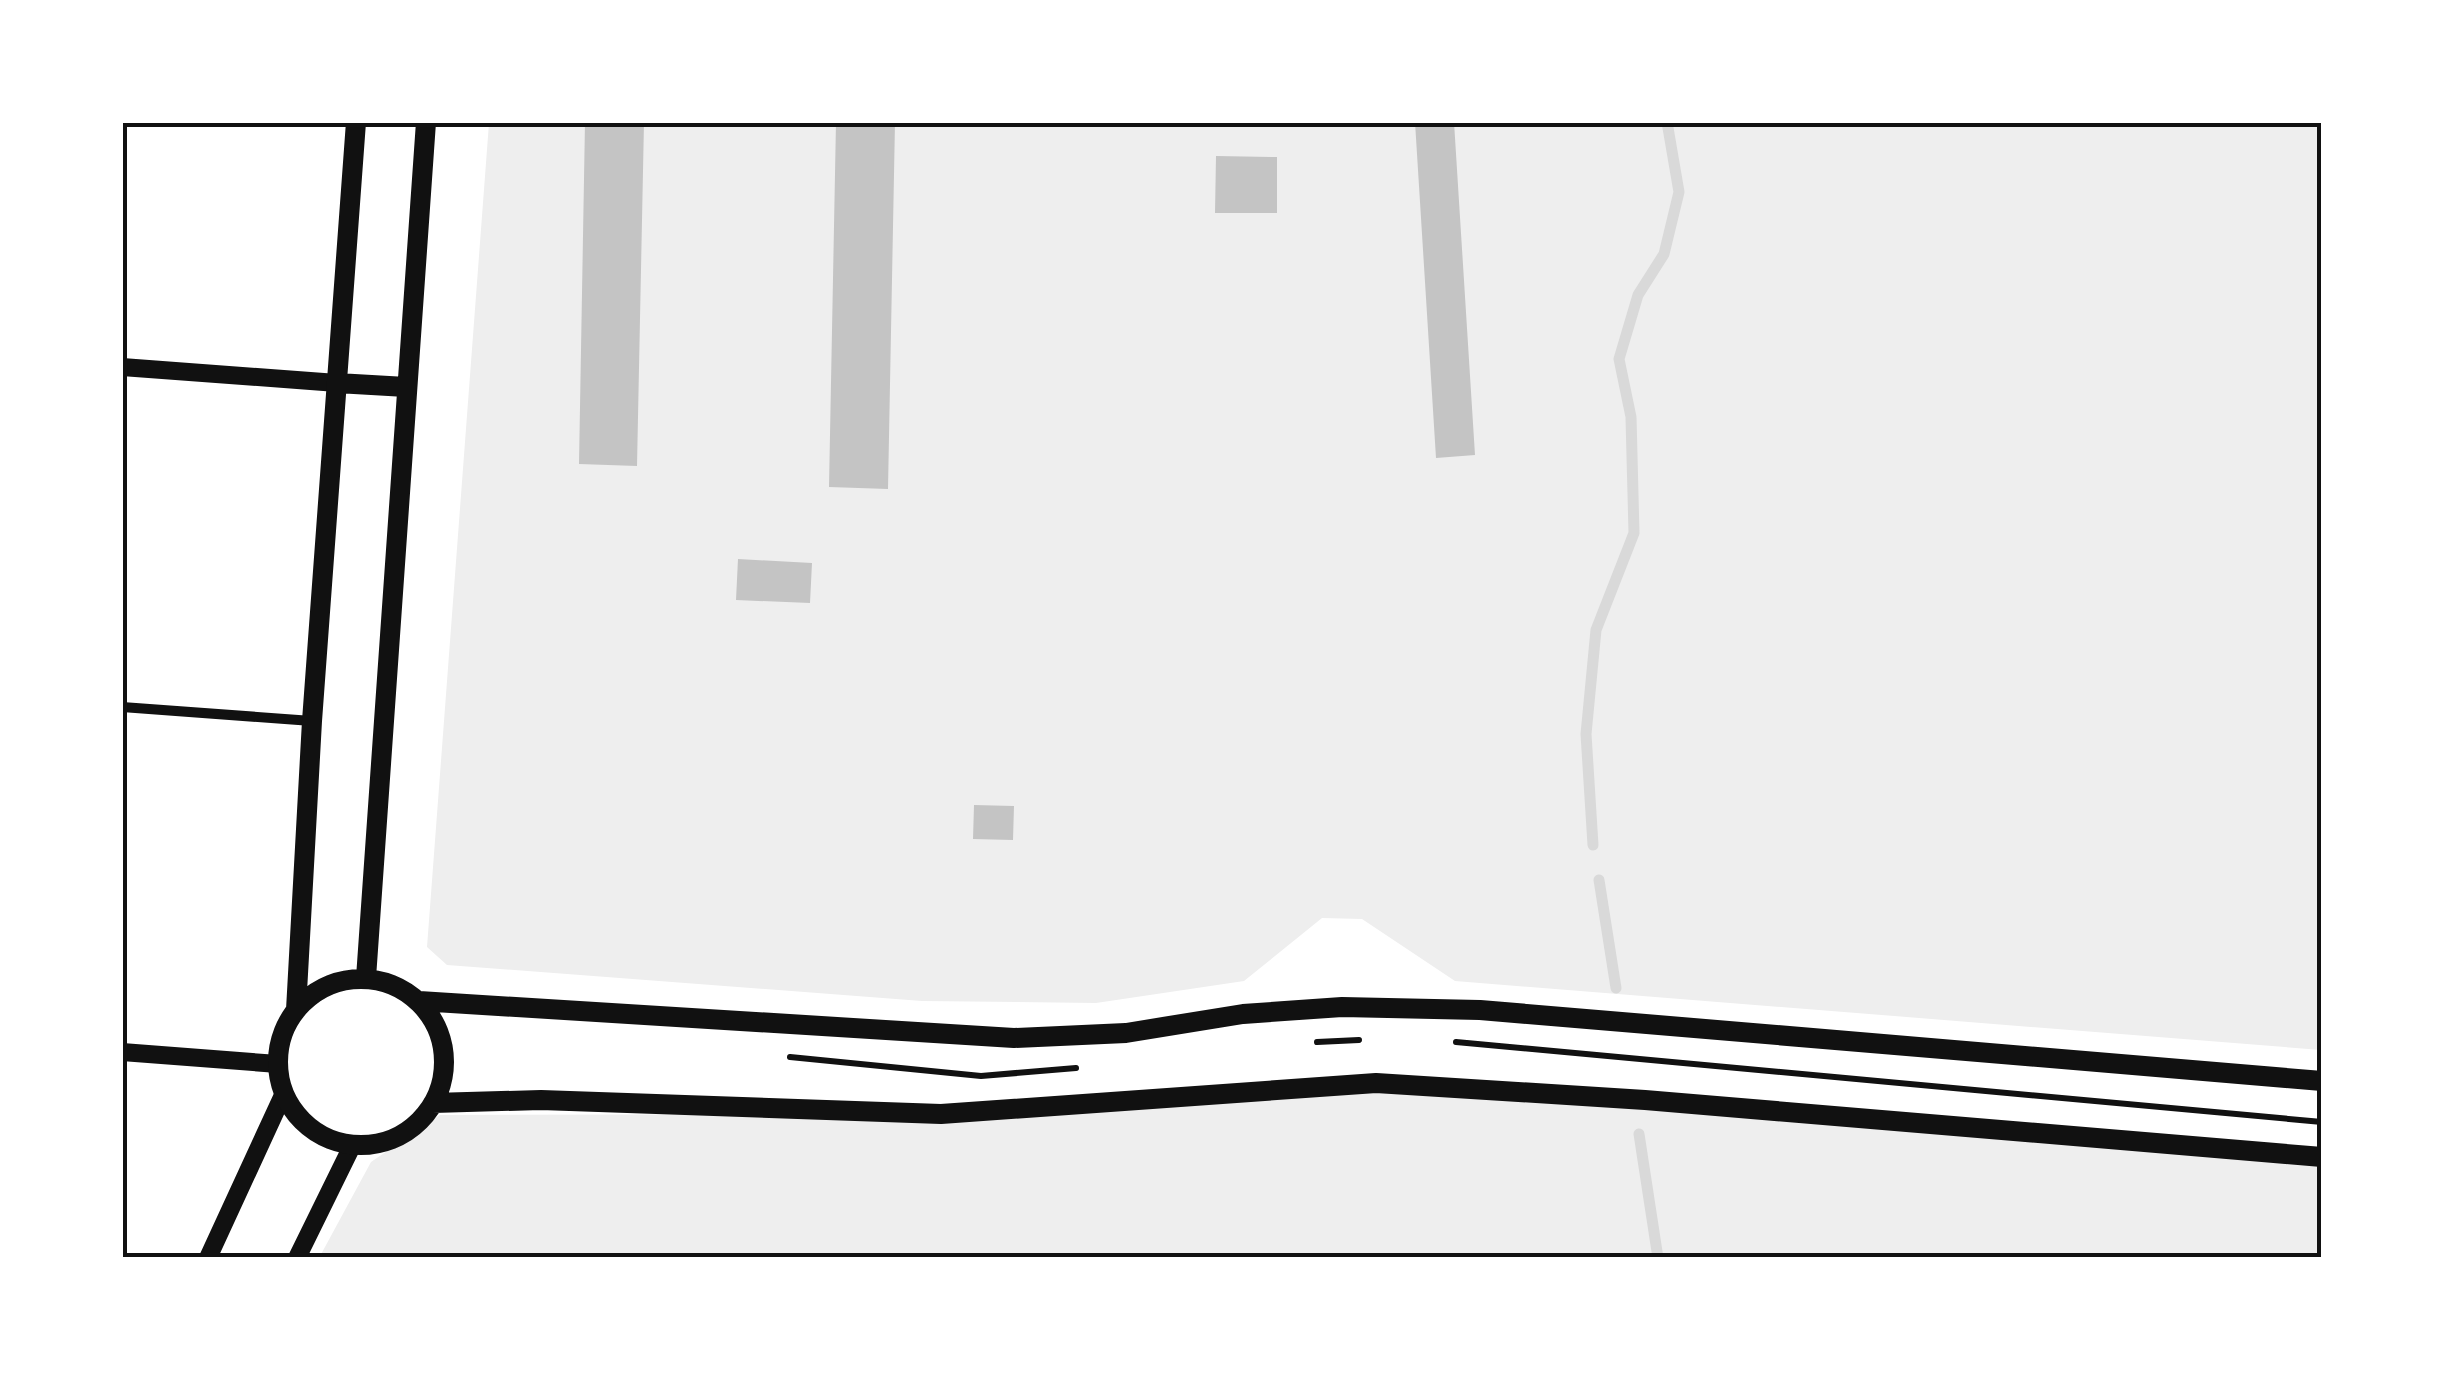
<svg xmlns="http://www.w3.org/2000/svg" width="2444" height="1380" font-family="Mulish,sans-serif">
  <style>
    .green { fill: #eee }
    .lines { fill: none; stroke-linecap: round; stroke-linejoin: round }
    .stream { stroke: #d9d9d9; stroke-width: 11 }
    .building { fill: #c4c4c4 }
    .path { stroke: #111; stroke-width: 6 }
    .minor { stroke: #111; stroke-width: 10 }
    .tertiary { stroke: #111; stroke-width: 18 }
    .secondary { stroke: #111; stroke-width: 20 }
    .neatline { fill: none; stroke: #111; stroke-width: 4 }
  </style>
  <rect width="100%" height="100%" fill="#fff"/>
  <path class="green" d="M489 123H2321V1050L1455 981 1362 919 1322 918 1244 981 1096 1003 922 1001 447 965 427 947Z
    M1376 1083 2321 1157V1257L319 1258 371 1162 440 1115 941 1114Z"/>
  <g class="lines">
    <path class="stream" d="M1593 845 1586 734 1596 630 1634 533 1631 417 1619 359 1638 295 1664 254 1679 192 1667 122
      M1599 880 1616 988
      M1639 1134 1658 1258"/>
  </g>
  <path class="building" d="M585 122H644L637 466 579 464Z
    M836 122H895L888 489 829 487Z
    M1415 122H1454L1475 455 1436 458Z
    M1216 156 1277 157V213H1215Z
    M738 559 812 563 810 603 736 600Z
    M974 805 1014 806 1013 840 973 839Z"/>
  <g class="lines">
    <path class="path" d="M1317 1042 1359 1040
      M1456 1042 2322 1122
      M790 1057 981 1076 1076 1068"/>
    <path class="minor" d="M122 707 312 721"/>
    <path class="tertiary" d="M122 367 337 383
      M122 1052 278 1064
      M208 1258 284 1093
      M297 1258 352 1146"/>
    <path class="secondary" d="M337 383 406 387
      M366 978 426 122
      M278 1062a83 83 0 1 1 166 0a83 83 0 1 1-166 0Z
      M419 1001 1014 1038 1126 1033 1243 1014 1342 1007 1480 1010 2322 1081
      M296 1010 312 721 356 122
      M433 1103 541 1100 941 1114 1376 1083 1645 1100 2322 1157"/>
  </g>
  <rect width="2444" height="1380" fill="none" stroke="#ffffff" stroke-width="250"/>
  <rect x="125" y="125" width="2194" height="1130" class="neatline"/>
</svg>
